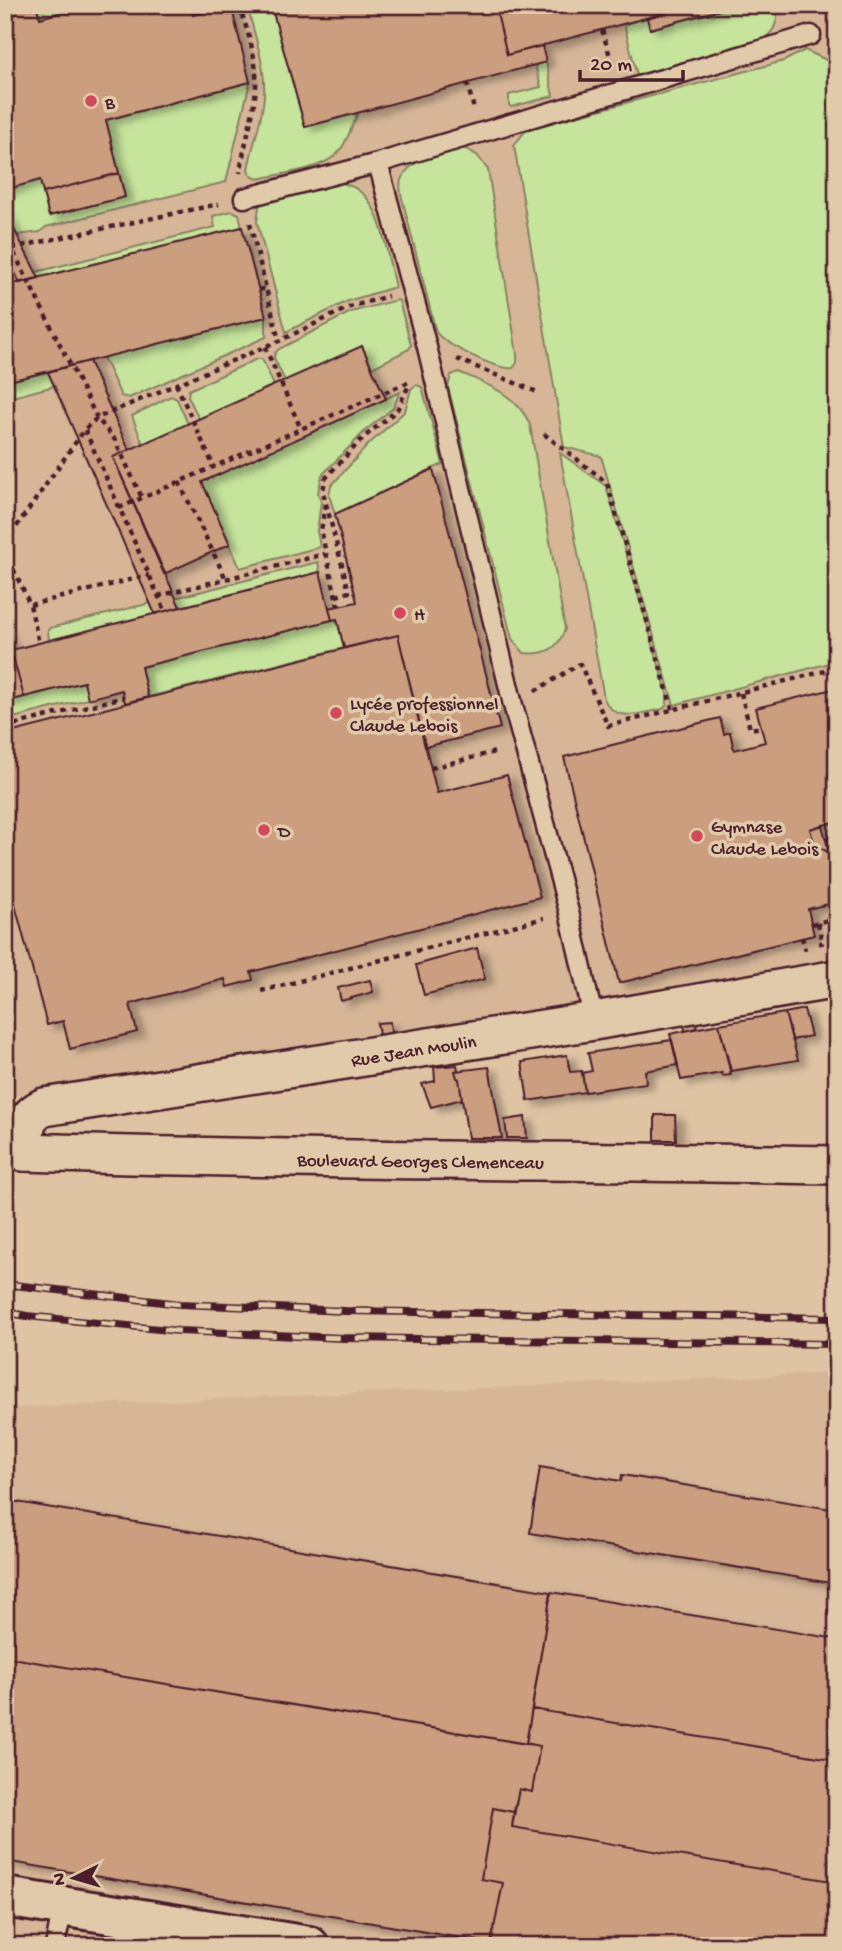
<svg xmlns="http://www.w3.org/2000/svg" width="842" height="1951" font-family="'Gochi Hand',sans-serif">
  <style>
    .built { fill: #d6b697 }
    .green { fill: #c6e49c; stroke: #888264; stroke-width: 2 }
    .building { fill: #cb9e80; stroke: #4a1f2b; stroke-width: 2; filter: url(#shadow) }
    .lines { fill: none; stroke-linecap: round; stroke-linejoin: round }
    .lane-casing { stroke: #4a1f2b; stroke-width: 23 }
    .street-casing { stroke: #4a1f2b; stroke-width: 42 }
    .secondary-casing { stroke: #4a1f2b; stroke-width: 44 }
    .path { stroke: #4a1f2b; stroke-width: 4.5; stroke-dasharray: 5 5; stroke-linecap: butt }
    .lane { stroke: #e1caaa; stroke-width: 18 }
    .street { stroke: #e1caaa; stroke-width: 37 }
    .secondary { stroke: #e1caaa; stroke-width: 38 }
    .rail-casing { stroke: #4a1f2b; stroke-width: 8 }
    .rail { stroke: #e1caaa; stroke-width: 5; stroke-dasharray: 16; stroke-linecap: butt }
    .poi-dot { fill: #d1495b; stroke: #e1caaa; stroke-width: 2.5 }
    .labels { text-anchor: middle; stroke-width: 7; stroke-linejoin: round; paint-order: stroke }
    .poi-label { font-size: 19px; fill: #4a1f2b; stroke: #e1caaa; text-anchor: start }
    .street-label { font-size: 19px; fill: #4a1f2b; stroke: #e1caaa }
  </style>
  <defs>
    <filter id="shadow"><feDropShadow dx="8" dy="4.5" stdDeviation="3.5" flood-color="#0004"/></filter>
  </defs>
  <rect width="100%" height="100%" fill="#dfc4a4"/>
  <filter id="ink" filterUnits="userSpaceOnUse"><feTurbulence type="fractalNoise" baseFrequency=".0143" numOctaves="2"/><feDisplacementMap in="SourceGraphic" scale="14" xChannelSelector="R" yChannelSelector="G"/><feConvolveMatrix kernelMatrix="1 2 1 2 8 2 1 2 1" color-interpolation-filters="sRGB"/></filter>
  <g filter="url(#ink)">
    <path class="built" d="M5 5H837V960L634 999 5 1097Z
      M837 1373V1946H5V1408Z"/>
    <path class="green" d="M36 5H88L40 18Z
      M247 5H271L305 127 358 113C352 125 347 143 338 153 320 171 282 173 258 179L251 176 248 170C252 145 262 122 264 96 266 66 254 34 247 5Z
      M738 5H777C779 24 773 36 756 43L637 75 624 24 647 18 651 29Z
      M805 50 837 65V661L674 705 601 456 564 447 514 145 527 129 784 61Z
      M546 62 553 96 511 107 509 105V95L541 87 535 65Z
      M250 82 226 182 46 227 40 232 17 235 5 213V190L40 180 49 216 125 197 106 120Z
      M464 148 477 155 488 170 517 354V363L513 368C497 370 445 345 436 332L403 202C401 195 399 187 401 180 410 158 444 150 464 148Z
      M338 182C347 184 356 187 363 194 383 212 388 261 395 287L348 301 286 332 257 222 259 206 263 202Z
      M232 211 239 214 242 227 39 278 36 272 215 227 213 216Z
      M397 300 399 301 411 345 409 349 372 368 362 346 285 381 274 358 275 353 279 349 351 312Z
      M266 317V337L129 398 121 396 103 357Z
      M257 359H262L274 385 199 419 188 396 189 390Z
      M48 372 54 386 5 399V382Z
      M459 372C488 385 517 394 530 425L565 629C558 650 545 655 524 653L512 639 448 387 451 375Z
      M416 385 422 387 443 464 335 514 329 495 331 486 367 446 405 411 411 389Z
      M400 392 393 408 366 430 322 475 318 493 321 502 317 531 320 547 240 568 202 482Z
      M171 396 177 399 188 424 143 444 132 416Z
      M560 453 606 486 667 692V705L663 709C642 713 614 724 604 698Z
      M318 562 320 572 180 607 175 598Z
      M151 603 155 614 49 640 48 630 50 628Z
      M337 619 344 648 148 697 141 667Z
      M84 682 88 699 5 720V702Z"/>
    <path class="building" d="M5 5H36L40 18 88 5H191L193 15 231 5 250 82 106 120 119 173 43 193 40 180 5 190Z
      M271 5H495L507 55 542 46 546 62 305 127Z
      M495 5H694L507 55Z
      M694 5H738L650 29 647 18Z
      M119 173 125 197 49 216 43 193Z
      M5 213 17 235 39 278 20 283 5 253Z
      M242 227 266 317 5 382V286Z
      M362 346 386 399 202 482 230 544 164 574 113 457Z
      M89 361 129 450 113 457 180 607 155 614 48 372Z
      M433 469 500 728 425 747 398 635 344 648 337 619 332 620 329 608 357 602 335 514Z
      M320 572 332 620 141 667 148 697 125 703 122 690 88 699 84 682 24 697 11 650Z
      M5 628 24 697 5 702Z
      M398 635 437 793 507 775 540 897 251 972 253 980 227 987 225 979 130 1004 137 1032 70 1049 63 1021 47 1025 5 867V734Z
      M837 688V821L810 829 814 843 829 853 837 884V902L808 909 814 935 619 983 564 757 720 718 724 734 730 732 734 750 765 742 756 708Z
      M822 825 826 840 829 853 814 843 810 829Z
      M477 948 485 979 424 995 416 965Z
      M370 980 373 992 341 1001 338 988Z
      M804 1009 811 1036 792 1040 785 1013Z
      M785 1013 798 1060 731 1071 719 1024Z
      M390 1022 391 1033 379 1035 377 1023Z
      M696 1022 697 1028 685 1031 684 1024Z
      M719 1024 731 1075 723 1076 722 1073 681 1080 670 1034Z
      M672 1040 678 1065 645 1071 646 1083 585 1092 582 1073 592 1071 588 1053Z
      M567 1055 570 1072 582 1071 585 1092 528 1101 522 1062Z
      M457 1065 458 1070 455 1071 457 1078 459 1079 462 1099 431 1107 422 1084 435 1081 434 1067Z
      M489 1067 502 1138H468L459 1079 457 1078 455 1071Z
      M655 1115H675L676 1140H655Z
      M525 1117 527 1138H507L505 1120Z
      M540 1467 621 1481 622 1475 837 1510V1584L530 1533Z
      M5 1500 551 1592 526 1744 5 1657Z
      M551 1592 837 1639V1760L532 1709Z
      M5 1657 540 1746 532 1792 519 1789 514 1812 493 1808 481 1879 503 1883 491 1943 5 1861Z
      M532 1709 837 1760V1882L512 1827 519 1789 532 1792 540 1746 526 1743Z
      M493 1808 514 1812 512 1827 837 1882V1946H507L491 1943 503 1883 481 1879Z"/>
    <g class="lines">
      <defs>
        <path id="lane" d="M378 163 427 347 513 705 569 912 594 1021
          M244 198 378 163 811 35
          M55 1946 63 1906"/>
        <g id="street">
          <path id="s1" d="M5 1148 24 1152C295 1161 566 1160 837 1165"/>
          <path id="s2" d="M24 1152C26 1130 22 1117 44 1107L594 1021 837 979"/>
        </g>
        <path id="secondary" d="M5 1897 309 1946"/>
      </defs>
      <use href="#lane" class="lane-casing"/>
      <use href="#street" class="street-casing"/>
      <use href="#secondary" class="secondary-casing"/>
      <path class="path" d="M239 5C247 30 258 60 256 86 254 116 244 144 240 173
        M706 5 707 8 716 5
        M602 30 613 66
        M467 83 474 109
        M250 223 279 341
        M5 235 97 418 115 440 142 498
        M12 248 219 204
        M259 290 266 288
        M265 347 301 429
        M457 359 537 392
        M176 384 214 467
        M85 430 165 611
        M544 434 600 477 608 486 673 711
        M179 482 226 579
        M325 504 321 531 338 606
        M119 508 411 381
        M5 543 85 429 97 418 279 341 350 307 388 296
        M5 551 30 605 39 643
        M158 596 325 554
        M336 596 349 592 323 492 325 479 330 473 363 438 397 410 409 385
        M30 605 149 575
        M535 691 580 664 608 726 837 668
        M741 693 750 729 762 727
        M5 727 124 697
        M431 768 499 751
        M826 840 831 838 837 860
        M818 923 822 943H819
        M812 924 837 918
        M802 937 805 950
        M261 991 544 918"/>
      <use href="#lane" class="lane"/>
      <use href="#street" class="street"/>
      <use href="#secondary" class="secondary"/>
      <defs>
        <path id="rail" d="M5 1284 180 1304 345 1311 837 1318
          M5 1312 27 1316 179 1331 343 1338 837 1344"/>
      </defs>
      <use href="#rail" class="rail-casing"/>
      <use href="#rail" class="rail"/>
    </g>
  </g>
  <g class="poi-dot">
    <circle cx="91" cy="101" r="7"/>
    <circle cx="400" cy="613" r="7"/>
    <circle cx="336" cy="713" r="7"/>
    <circle cx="264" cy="830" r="7"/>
    <circle cx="697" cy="836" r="7"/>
  </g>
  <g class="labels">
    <g class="poi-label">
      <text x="105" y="108">B</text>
      <text x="414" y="620">H</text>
      <text x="350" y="709">Lycée professionnel<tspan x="350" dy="22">Claude Lebois</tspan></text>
      <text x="711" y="832">Gymnase<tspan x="711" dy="22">Claude Lebois</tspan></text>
      <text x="278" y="837">D</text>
    </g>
    <g class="street-label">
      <text dy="7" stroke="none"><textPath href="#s2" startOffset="427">Rue Jean Moulin</textPath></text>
      <text dy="7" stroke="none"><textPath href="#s1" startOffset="416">Boulevard Georges Clemenceau</textPath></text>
    </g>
  </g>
  <rect width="842" height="1951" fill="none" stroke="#e1caaa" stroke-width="28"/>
  <rect x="14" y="14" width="814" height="1923" fill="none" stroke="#4a1f2b" stroke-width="2.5" filter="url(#ink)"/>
  <g transform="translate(74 1878) rotate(265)" stroke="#e1caaa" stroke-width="5" paint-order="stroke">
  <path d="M0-5L12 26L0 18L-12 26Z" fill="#4a1f2b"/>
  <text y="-10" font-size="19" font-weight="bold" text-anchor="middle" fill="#4a1f2b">N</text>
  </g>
  <path d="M580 70v10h103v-10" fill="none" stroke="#4a1f2b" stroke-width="3.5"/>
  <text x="590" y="70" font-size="21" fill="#4a1f2b" stroke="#e1caaa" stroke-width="5" paint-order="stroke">20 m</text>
</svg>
